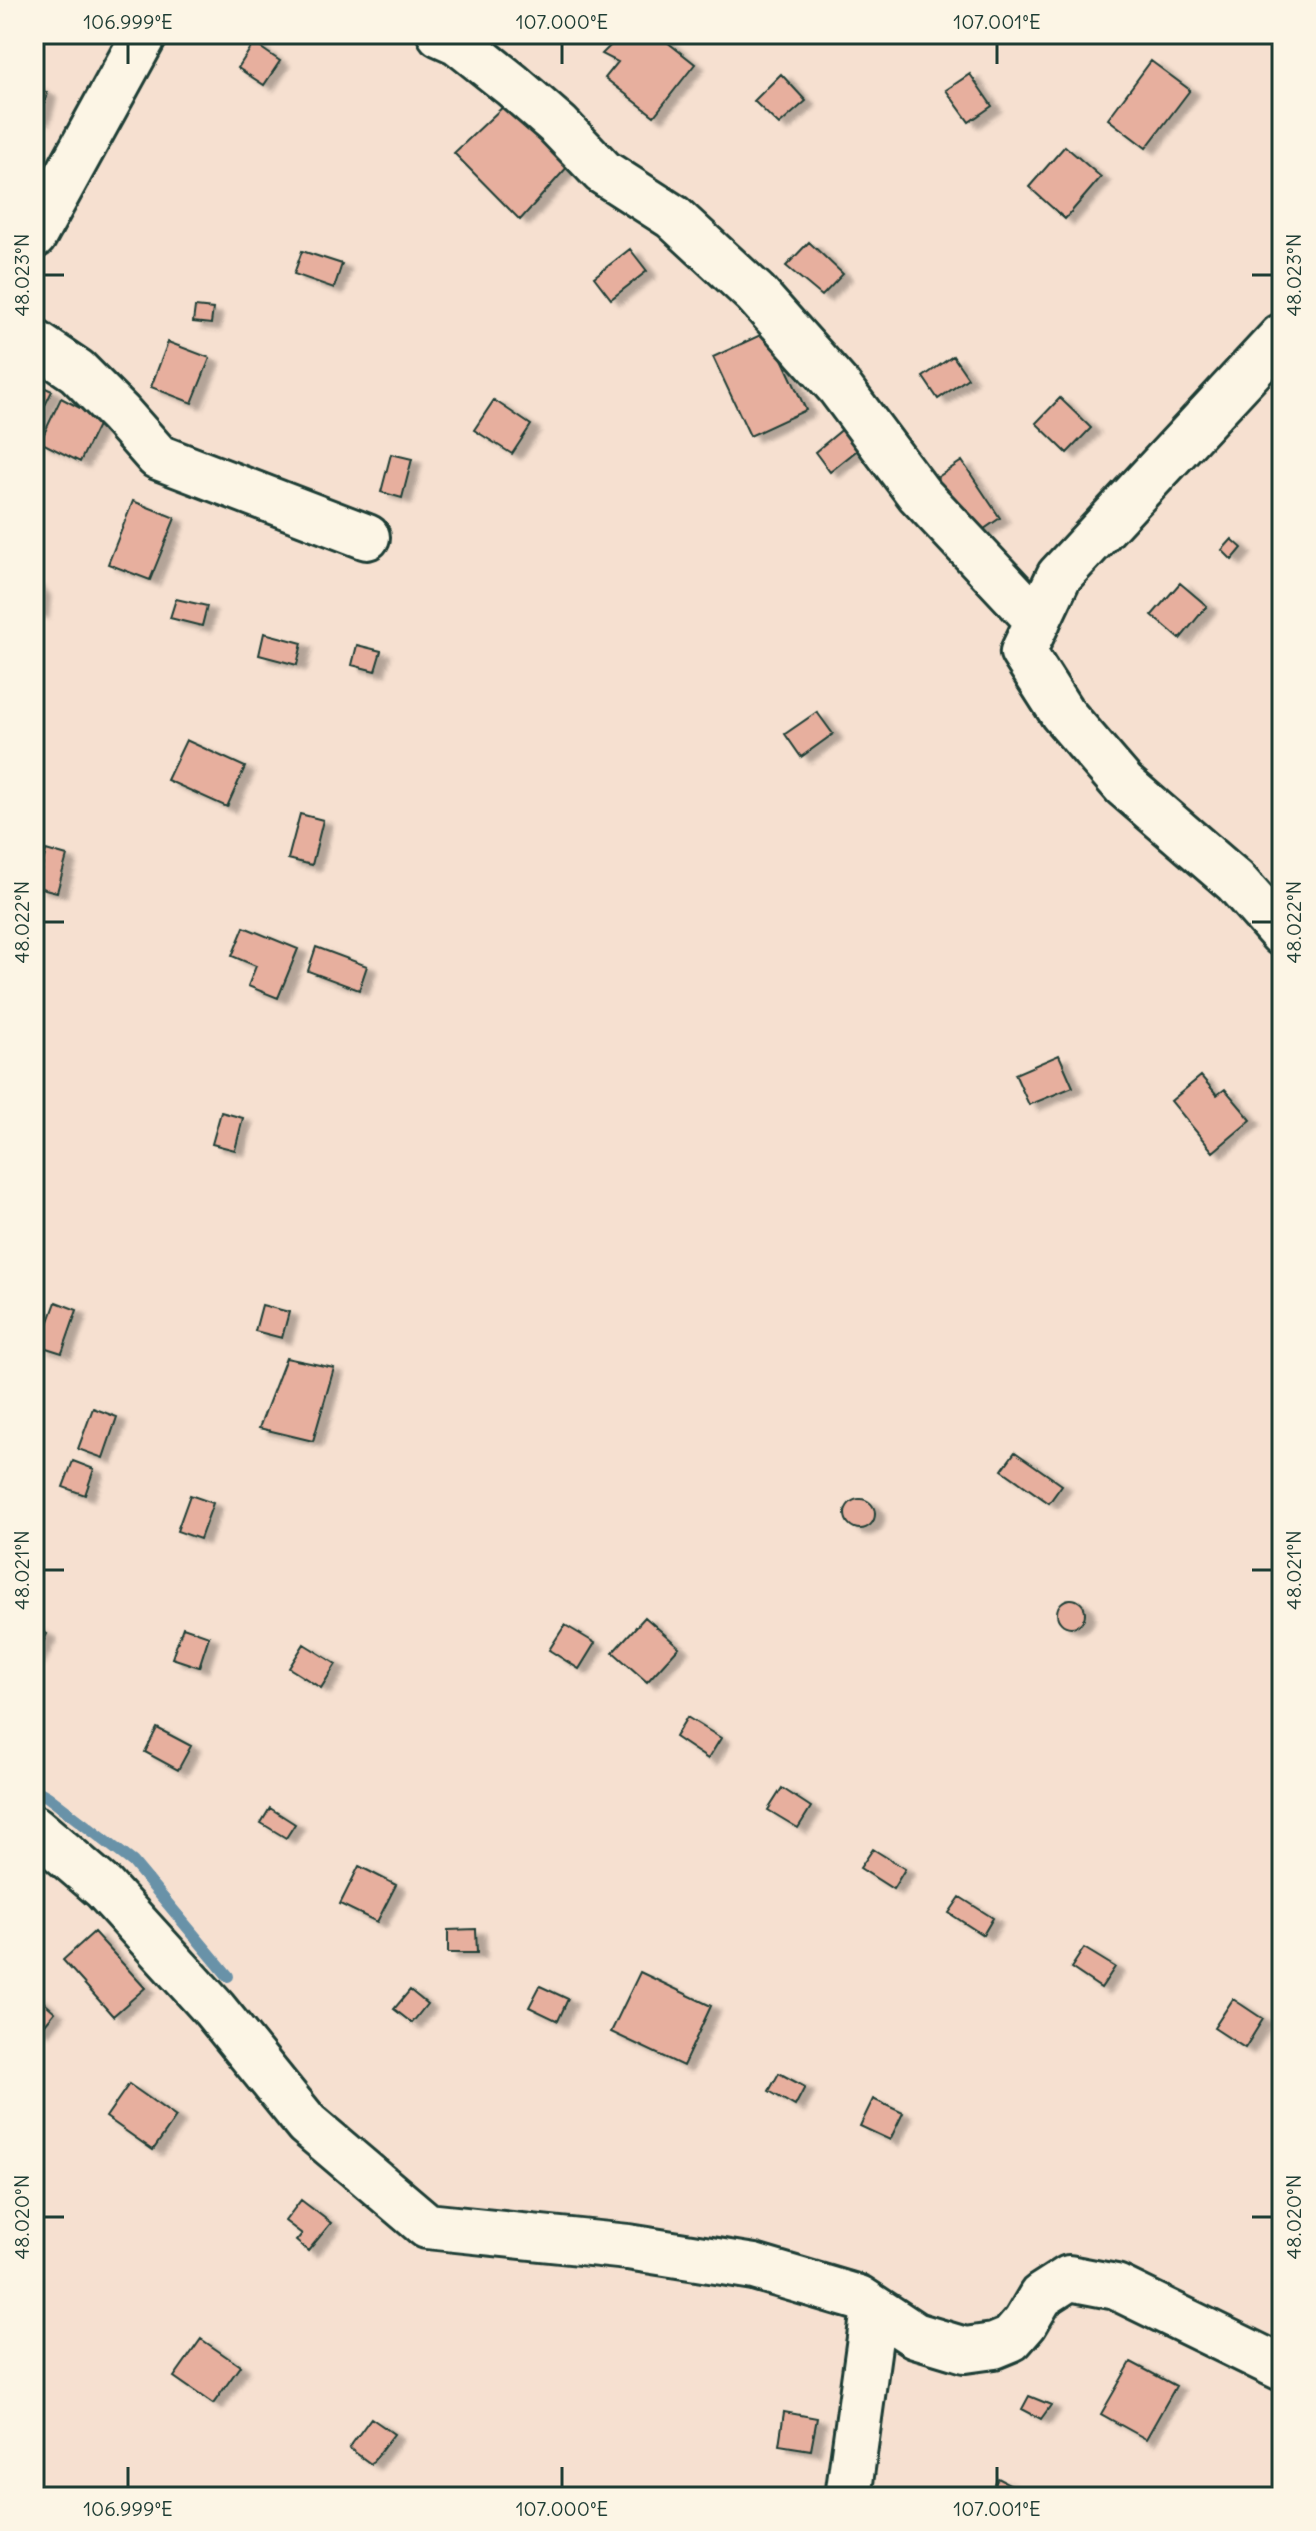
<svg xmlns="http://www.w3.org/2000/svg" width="1316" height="2531" font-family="Delius,sans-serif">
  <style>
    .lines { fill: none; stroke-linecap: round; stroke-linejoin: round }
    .stream { stroke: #6992a8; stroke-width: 12 }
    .building { fill: #e7af9e; stroke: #1f3d34; stroke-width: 2; filter: url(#shadow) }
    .minor-casing { stroke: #1f3d34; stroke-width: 50 }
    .minor { stroke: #fcf5e5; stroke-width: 44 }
    .ticks { fill: none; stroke: #1f3d34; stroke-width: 3 }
    .neatline { fill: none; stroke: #1f3d34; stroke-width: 3 }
    .ticks-label { font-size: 20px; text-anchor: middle; fill: #1f3d34 }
  </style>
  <defs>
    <filter id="shadow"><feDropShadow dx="9" dy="5" stdDeviation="2" flood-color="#0004"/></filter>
  </defs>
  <rect width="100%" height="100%" fill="#f6e0d0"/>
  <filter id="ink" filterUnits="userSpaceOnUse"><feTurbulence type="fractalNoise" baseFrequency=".0125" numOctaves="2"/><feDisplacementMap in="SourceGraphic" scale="16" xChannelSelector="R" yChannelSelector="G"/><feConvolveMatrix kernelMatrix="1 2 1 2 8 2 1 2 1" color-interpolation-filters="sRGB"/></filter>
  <g filter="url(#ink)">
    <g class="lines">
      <path class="stream" d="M34 1789 48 1797 133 1862 228 1976"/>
    </g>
    <path class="building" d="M622 34H657L695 64 654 116 605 78 618 62 602 54Z
      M254 43 280 61 264 85 238 68Z
      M1151 61 1190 90 1146 148 1108 119Z
      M781 74 806 101 779 125 754 101Z
      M970 74 992 106 969 122 946 90Z
      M34 85 47 93 40 119 34 117Z
      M506 104 569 165 520 220 454 153Z
      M1065 146 1101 177 1065 219 1029 187Z
      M809 242 843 274 822 296 786 266Z
      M630 249 647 271 611 299 594 277Z
      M302 251 342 264 334 288 294 274Z
      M195 307 213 309 211 324 193 322Z
      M769 331 806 410 750 436 713 357Z
      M168 342 210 358 192 403 151 387Z
      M953 356 968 378 938 399 923 377Z
      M39 385 52 391 36 424 34 423V395Z
      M61 398 101 419 80 462 40 442Z
      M1060 398 1091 428 1067 453 1036 423Z
      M494 400 531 425 512 454 474 430Z
      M850 423 866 443 830 472 815 452Z
      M391 454 412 459 402 498 381 492Z
      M962 461 1000 518 971 538 932 481Z
      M133 501 175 518 150 580 108 564Z
      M1232 539 1242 548 1232 560 1222 550Z
      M34 582 41 591 39 613 34 610Z
      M1180 583 1207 606 1180 639 1152 615Z
      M176 599 207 606 202 626 170 618Z
      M264 633 302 643 297 665 259 655Z
      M357 645 381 651 375 671 352 665Z
      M817 712 833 734 801 757 785 734Z
      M186 740 245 767 227 807 167 780Z
      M300 814 323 820 312 865 288 859Z
      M46 850 67 856 57 892 37 887Z
      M244 927 298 949 278 998 248 986 256 966 232 956Z
      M316 947 367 966 359 990 308 971Z
      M1059 1055 1073 1087 1029 1105 1015 1074Z
      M1201 1076 1217 1095 1225 1089 1251 1120 1213 1152 1171 1101Z
      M221 1112 243 1118 235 1150 212 1144Z
      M56 1302 77 1310 62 1353 40 1346Z
      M262 1305 289 1312 282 1338 255 1331Z
      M286 1358 334 1368 313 1441 259 1428Z
      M93 1408 117 1417 103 1458 78 1449Z
      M1015 1452 1062 1485 1049 1503 1002 1470Z
      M73 1461 94 1469 85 1495 63 1487Z
      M190 1495 213 1503 200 1539 177 1531Z
      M845 1514a15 15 0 1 1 30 0a15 15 0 1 1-30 0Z
      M1057 1613a14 14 0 1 1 28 0a14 14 0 1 1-28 0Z
      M645 1617 679 1647 647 1682 613 1652Z
      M565 1625 595 1643 579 1669 549 1650Z
      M34 1627 47 1634 34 1660Z
      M183 1627 209 1636 199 1667 172 1658Z
      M304 1644 336 1664 321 1688 289 1668Z
      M687 1717 721 1738 708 1759 675 1737Z
      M157 1728 191 1746 178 1770 145 1752Z
      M782 1788 811 1807 798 1828 768 1810Z
      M270 1808 295 1824 286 1838 261 1823Z
      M873 1849 905 1869 893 1889 860 1868Z
      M359 1866 396 1885 377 1922 340 1904Z
      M960 1897 993 1918 983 1935 949 1913Z
      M476 1929 477 1953H448V1930Z
      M94 1932 145 1988 113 2016 63 1960Z
      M1084 1948 1115 1967 1101 1988 1071 1968Z
      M640 1972 711 2006 683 2066 611 2032Z
      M540 1986 568 1999 558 2021 529 2007Z
      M410 1990 427 2004 412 2023 394 2009Z
      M35 1995 55 2012 40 2030 34 2025Z
      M1233 1999 1263 2019 1245 2048 1214 2028Z
      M779 2073 805 2087 795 2106 769 2091Z
      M129 2084 176 2117 153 2150 106 2117Z
      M873 2099 903 2113 890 2140 860 2126Z
      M301 2200 331 2223 308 2251 296 2241 302 2234 285 2221Z
      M201 2339 240 2366 213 2404 174 2377Z
      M1131 2362 1176 2386 1146 2439 1101 2414Z
      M1029 2396 1051 2405 1041 2419 1022 2409Z
      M784 2412 817 2418 811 2450 779 2445Z
      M371 2418 394 2434 371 2464 349 2448Z
      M998 2478 1034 2497H989Z"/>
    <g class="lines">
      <defs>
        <path id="minor" d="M440 34 458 42 512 85 558 125 603 172 673 217 755 293 839 387 919 494 1038 621
          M34 236 145 34
          M1282 336 1059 576 1023 652 1062 713 1124 785 1235 881 1282 934
          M34 342 77 371 120 414 158 457 367 537
          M34 1828 104 1888 214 2009 307 2124 427 2226 628 2247 754 2267 859 2298 915 2335 965 2350 994 2346 1011 2339 1025 2323 1041 2296 1069 2278 1116 2287 1282 2368
          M848 2497 874 2309"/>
      </defs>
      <use href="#minor" class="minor-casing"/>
      <use href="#minor" class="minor"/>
    </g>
  </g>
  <path class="ticks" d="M128 44V64M562 44V64M997 44V64M44 275H64M1252 275H1272M44 922H64M1252 922H1272M44 1570H64M1252 1570H1272M44 2217H64M1252 2217H1272M128 2467V2487M562 2467V2487M997 2467V2487"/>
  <rect width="1316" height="2531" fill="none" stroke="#fcf5e5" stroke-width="88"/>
  <rect x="44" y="44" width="1228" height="2443" class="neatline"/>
  <g class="ticks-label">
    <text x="128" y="29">106.999°E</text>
    <text x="562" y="29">107.000°E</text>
    <text x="997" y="29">107.001°E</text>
    <text transform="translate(22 275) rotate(-90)" y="7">48.023°N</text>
    <text transform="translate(1294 275) rotate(-90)" y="7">48.023°N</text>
    <text transform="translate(22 922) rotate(-90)" y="7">48.022°N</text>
    <text transform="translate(1294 922) rotate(-90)" y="7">48.022°N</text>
    <text transform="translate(22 1570) rotate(-90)" y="7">48.021°N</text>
    <text transform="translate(1294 1570) rotate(-90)" y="7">48.021°N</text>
    <text transform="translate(22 2217) rotate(-90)" y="7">48.020°N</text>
    <text transform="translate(1294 2217) rotate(-90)" y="7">48.020°N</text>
    <text x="128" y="2516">106.999°E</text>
    <text x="562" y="2516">107.000°E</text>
    <text x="997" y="2516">107.001°E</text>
  </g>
</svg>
